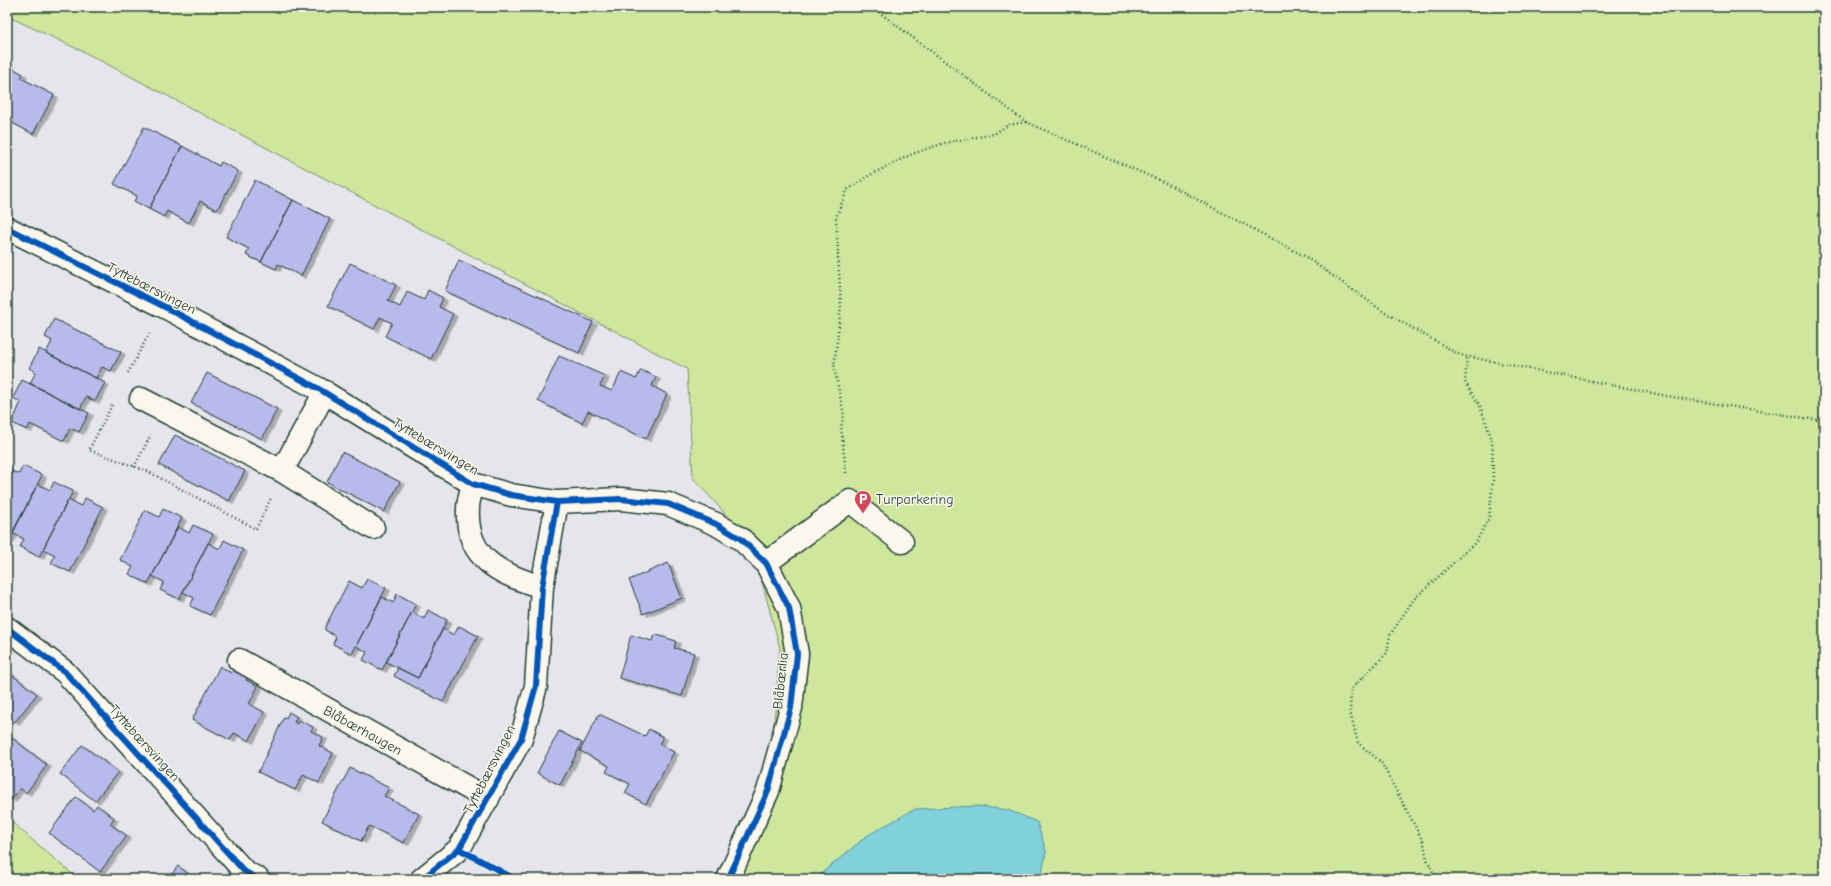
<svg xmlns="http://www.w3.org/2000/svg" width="1831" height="886" font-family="'Comic Neue',sans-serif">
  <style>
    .green { fill: #cee79d; stroke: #769268 }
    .water { fill: #81d1dd; stroke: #5a9699 }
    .building { fill: #b9baec; stroke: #1f3d34; filter: url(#shadow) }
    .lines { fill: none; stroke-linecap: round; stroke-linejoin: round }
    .minor-casing { stroke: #1f3d34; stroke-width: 25 }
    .path { stroke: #1f3d34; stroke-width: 2.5; stroke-dasharray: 1 3; stroke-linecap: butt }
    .minor { stroke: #fbf7ec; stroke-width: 22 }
    .cycleway-casing { stroke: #fbf7ec; stroke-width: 8 }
    .cycleway { stroke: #0057b8; stroke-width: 6 }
    .labels { text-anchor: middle; stroke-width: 3; stroke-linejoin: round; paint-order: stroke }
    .street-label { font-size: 14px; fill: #1f3d34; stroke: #fbf7ec }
    .poi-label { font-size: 14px; fill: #1f3d34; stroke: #fbf7ec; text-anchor: start }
  </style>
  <defs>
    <filter id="shadow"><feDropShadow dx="4.5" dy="2.5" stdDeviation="0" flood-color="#0004"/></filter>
  </defs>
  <rect width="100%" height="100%" fill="#e7e5ec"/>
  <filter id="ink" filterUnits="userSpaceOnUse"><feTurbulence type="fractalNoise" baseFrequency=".025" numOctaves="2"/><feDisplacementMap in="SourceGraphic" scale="8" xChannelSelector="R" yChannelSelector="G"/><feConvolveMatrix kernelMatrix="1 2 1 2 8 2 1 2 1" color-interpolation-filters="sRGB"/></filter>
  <g filter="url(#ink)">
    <path class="green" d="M7 7H1824V879H1041L1046 851 868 835 815 879H726L768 797 780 648 751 542 693 478 687 369 86 53 7 16Z
      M7 818 78 879H7Z"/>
    <path class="water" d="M978 806 1008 810 1037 822 1046 851 1041 879H815L868 835 915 809Z"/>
    <path class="building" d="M7 65 23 74 21 78 54 95 33 134 7 120Z
      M144 127 182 146 149 209 134 201 137 196 114 184Z
      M182 146 219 166 221 162 238 171 217 210 200 201 189 223 167 211 164 217 149 209Z
      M255 180 293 200 261 262 246 255 249 249 226 237Z
      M293 200 330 219 301 276 278 264 276 269 261 262Z
      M459 260 593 322 579 353 445 291Z
      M350 263 396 285 388 301 400 307 407 292 424 300 428 290 443 298 439 307 453 314 431 359 385 336 392 323 380 317 374 329 328 306Z
      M54 319 121 352 111 371 102 367 96 378 46 353 52 341 45 337Z
      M39 349 105 383 95 401 86 397 80 409 30 383 36 372 29 368Z
      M559 356 605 376 600 386 612 391 621 372 636 379 641 370 656 377 652 386 667 394 646 439 588 411 582 423 538 401Z
      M207 373 277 409 262 439 191 403Z
      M22 380 89 413 79 432 70 428 64 441 30 424 27 430 12 423 21 402 13 398Z
      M175 435 245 471 229 501 159 465Z
      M342 452 400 482 384 512 327 482Z
      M23 466 42 475 9 541 7 540V469L19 474Z
      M54 482 73 491 39 557 20 547 24 539 12 533 38 484 50 490Z
      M85 498 103 507 70 572 51 563 55 555 43 549 68 500 81 506Z
      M163 509 182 518 148 584 129 574 133 567 120 560 145 510 159 517Z
      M193 525 213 534 179 599 160 590 164 582 152 576 178 527 189 533Z
      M224 540 243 550 210 615 190 606 194 598 183 592 208 543 220 549Z
      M668 563 682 598 643 614 629 580Z
      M367 579 386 588 352 654 333 644 336 637 325 630V627L349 581 362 588Z
      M397 594 416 604 382 670 363 660 367 652 356 646 382 597 393 603Z
      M428 610 447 620 418 678 386 662 412 612 424 619Z
      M459 626 478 636 443 702 394 676 398 668 418 678 443 629 454 635Z
      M654 634 676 641 674 648 694 653 682 696 619 678 631 635 652 641Z
      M220 666 231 673 234 669 248 676 246 680 258 686 249 704 264 712 249 741 234 733 230 740 192 720Z
      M7 671 37 694 15 722 7 716Z
      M289 712 297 717 294 722 297 724 299 720 313 727 311 731 323 737 319 746 333 753 319 783 303 775 295 790 258 772 284 717 286 718Z
      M599 714 645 736 649 729 663 737 659 744 674 752 646 804 625 793 630 784 606 772 609 766 580 751Z
      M559 731 582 743 560 785 537 773Z
      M7 734 47 765 26 793 20 788 11 800 7 796Z
      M82 745 118 772 95 801 60 774Z
      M350 768 389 788 384 796 419 814 404 843 369 826 361 841 322 821Z
      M76 797 93 810 97 805 114 818 110 824 127 836 100 872 49 833Z
      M178 866 195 879H168Z"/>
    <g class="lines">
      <defs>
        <path id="minor" d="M7 228 163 306 319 389 473 484 511 495 557 502 621 499 668 504 716 524 741 539 766 563 789 608 797 654 791 708 768 791 728 879
          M141 399 282 471 373 528
          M282 471 325 392
          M473 484C471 492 468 501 468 508 465 560 501 574 542 587
          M766 563 850 501 902 542
          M7 628 65 672 244 871 258 879
          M239 660 488 799
          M422 879 459 849 521 739 536 686 542 587 557 502"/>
      </defs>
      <use href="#minor" class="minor-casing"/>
      <path class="path" d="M872 7 1026 122 1170 185 1306 257 1384 312 1460 355 1672 397 1824 421
        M128 373 150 332
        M112 405 89 450 147 471 256 529 271 498
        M134 467 151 435
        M846 473 841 427 844 415 834 367 841 306 836 218 847 190 870 175 912 154 944 143 994 134 1008 125 1026 122
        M1436 879 1427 859 1424 843 1381 762 1358 743 1350 712 1351 689 1387 653 1390 635 1414 599 1476 542 1489 518 1493 480 1492 440 1480 406 1465 382 1467 356"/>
      <use href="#minor" class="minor"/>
      <defs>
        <path id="cycleway" d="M7 228 163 306 319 389 473 484 511 495 557 502 621 499 668 504 716 524 741 539 766 563 789 608 797 654 791 708 768 791 728 879
          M7 628 65 672 244 871 258 879
          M459 849 515 879
          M422 879 459 849 521 739 536 686 542 587 557 502"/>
      </defs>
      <use href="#cycleway" class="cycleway-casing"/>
      <use href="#cycleway" class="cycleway"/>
    </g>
  </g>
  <defs>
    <symbol id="parking-pin" viewBox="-11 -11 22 30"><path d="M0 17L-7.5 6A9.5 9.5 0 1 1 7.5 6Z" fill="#d1495b" stroke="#fbf7ec"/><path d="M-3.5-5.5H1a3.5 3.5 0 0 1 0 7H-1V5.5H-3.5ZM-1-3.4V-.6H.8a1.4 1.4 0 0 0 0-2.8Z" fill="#fff"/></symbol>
  </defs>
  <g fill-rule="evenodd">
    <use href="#parking-pin" x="853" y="489" width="20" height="27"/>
  </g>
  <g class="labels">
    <g class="street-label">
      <text transform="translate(152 288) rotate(27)" y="5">Tyttebærsvingen</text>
      <text transform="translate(436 446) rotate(31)" y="5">Tyttebærsvingen</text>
      <text transform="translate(780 681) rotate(-84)" y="5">Blåbærlia</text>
      <text transform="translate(363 730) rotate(29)" y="5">Blåbærhaugen</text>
      <text transform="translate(145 743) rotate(48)" y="5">Tyttebærsvingen</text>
      <text transform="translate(489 769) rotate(-63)" y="5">Tyttebærsvingen</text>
    </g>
    <g class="poi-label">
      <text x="876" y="504">Turparkering</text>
    </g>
  </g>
  <rect width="1831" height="886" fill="none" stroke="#fbf7ec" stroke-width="24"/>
  <rect x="12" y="12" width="1807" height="862" fill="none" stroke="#1f3d34" stroke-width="1.5" filter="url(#ink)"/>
</svg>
